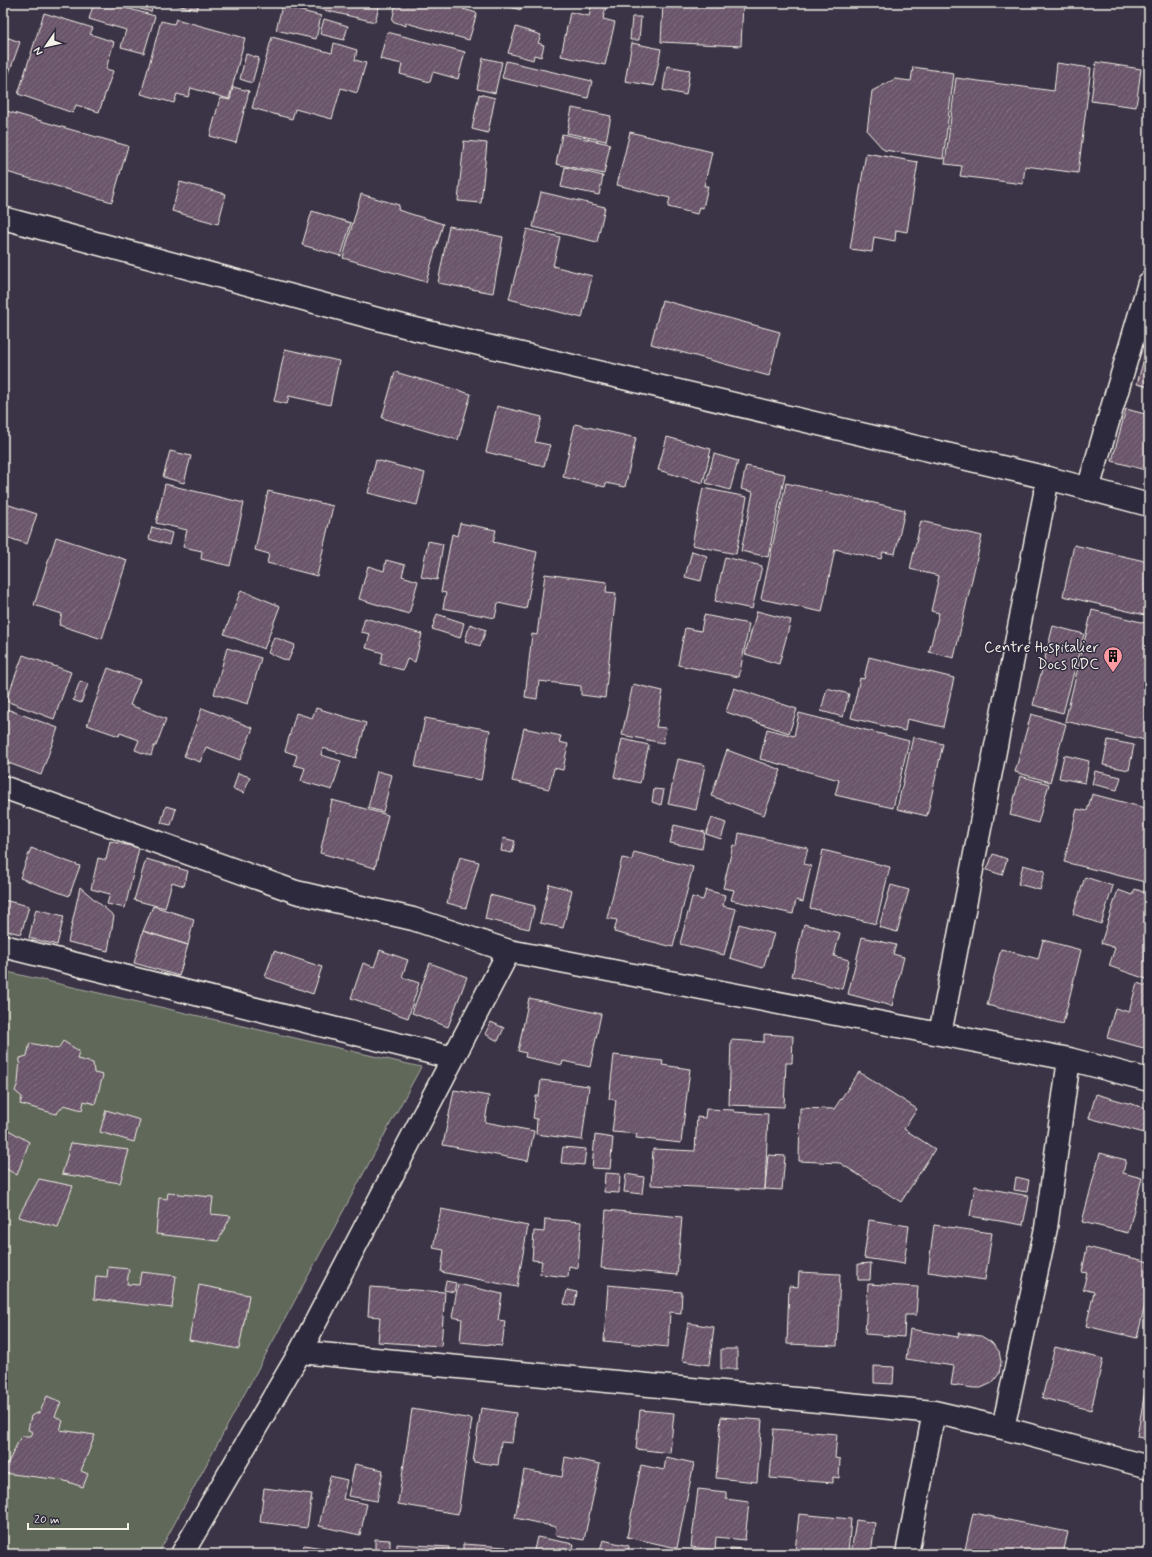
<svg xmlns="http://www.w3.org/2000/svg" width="1152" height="1557" font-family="Mynerve,sans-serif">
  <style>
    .grass { fill: #60675a; stroke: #aaaca1 }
    .building { fill: url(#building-hatch); stroke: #f4f1e8 }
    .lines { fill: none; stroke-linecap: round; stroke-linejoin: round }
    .minor-casing { stroke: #f4f1e8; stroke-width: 25 }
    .major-casing { stroke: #f4f1e8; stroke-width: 25 }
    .minor { stroke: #2f2a3d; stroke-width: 22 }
    .major { stroke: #2f2a3d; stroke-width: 22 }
    .labels { text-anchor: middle; stroke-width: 3; stroke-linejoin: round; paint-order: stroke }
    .poi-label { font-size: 15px; fill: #f4f1e8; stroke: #2f2a3d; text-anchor: end }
  </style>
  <defs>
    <pattern id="building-hatch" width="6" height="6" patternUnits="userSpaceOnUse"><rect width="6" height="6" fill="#6a556a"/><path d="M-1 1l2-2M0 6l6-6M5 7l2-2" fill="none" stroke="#806e7f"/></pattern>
  </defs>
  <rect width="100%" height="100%" fill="#3b3346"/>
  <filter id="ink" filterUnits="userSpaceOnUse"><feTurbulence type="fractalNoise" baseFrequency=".025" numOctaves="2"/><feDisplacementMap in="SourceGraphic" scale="8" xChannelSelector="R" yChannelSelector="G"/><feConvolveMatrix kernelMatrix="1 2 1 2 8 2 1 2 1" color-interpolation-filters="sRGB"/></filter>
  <g filter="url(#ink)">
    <path class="grass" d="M3 971 421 1067 158 1554H3Z"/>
    <path class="building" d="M94 3H108L155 16 144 53 121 47 126 30 89 19Z
      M120 3H154L151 12Z
      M169 3H199L197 10Z
      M294 3H380L375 22Z
      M396 3H464L463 9 477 13 469 40 406 23V26L392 21Z
      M496 3H523L521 10Z
      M592 3 606 6 603 19 615 22 605 65 561 56 570 12 589 16Z
      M663 3H743L741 46 661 42Z
      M282 6 321 16 316 39 276 30Z
      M44 13 93 28 90 34 114 42 106 69 113 71 99 112 76 105 73 113 18 94Z
      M632 17H641L639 40H630Z
      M176 19 245 38 229 99 191 88 188 97 177 94 174 103 141 94 161 21 174 24Z
      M324 19 348 26 344 40 320 34Z
      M516 27 541 35 538 43 544 45 541 57 534 55 533 60 508 53Z
      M387 32 465 52 458 79 433 72 430 82 400 74 402 64 380 59Z
      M3 36 20 42 8 76 3 74Z
      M272 37 332 53 334 43 357 50 355 60 366 63 357 93 341 88 332 119 295 109 292 119 252 108Z
      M632 43 661 49 654 86 625 81Z
      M246 54 259 58 252 83 240 79Z
      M483 58 502 62 495 93 477 89Z
      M506 61 592 81 588 98 502 78Z
      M1096 62 1141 69 1136 107 1091 101Z
      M1057 63 1091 68 1078 173 1025 166 1023 184 960 176 962 166 945 164 956 78 1054 91Z
      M667 66 690 70 686 95 663 90Z
      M913 67 954 73 943 159 884 150 867 131 872 91 895 79 911 81Z
      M233 87 249 91 236 143 210 136 220 98 230 100Z
      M479 94 495 98 488 133 472 129Z
      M572 108 611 116 606 141 567 133Z
      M3 110 128 146 112 202 3 171Z
      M630 132 712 152 704 186H708L703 208 699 207 697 214 668 207 670 198 617 185Z
      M562 134 610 144 604 174 556 164Z
      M464 141 487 143 481 203 458 201Z
      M866 153 918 162 907 232 896 230 895 241 874 237 872 252 850 249Z
      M565 167 603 176 599 195 561 187Z
      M180 182 226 194 218 224 172 211Z
      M541 192 605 207 597 242 533 227Z
      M361 194 399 205 398 210 443 224 426 282 343 258Z
      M312 211 351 223 341 256 302 245Z
      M449 226 503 237 493 293 438 283Z
      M527 229 560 237 553 266 592 276 582 318 509 299Z
      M662 300 780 332 769 376 651 344Z
      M1148 344H1149V387L1137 384Z
      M285 349 339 361 330 405 289 396 287 404 274 401Z
      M395 372 471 394 458 440 382 418Z
      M497 406 542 417 535 442 550 445 544 466 486 452Z
      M1126 409 1149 415V471L1112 461Z
      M575 424 636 438 625 487 606 483 605 487 563 477Z
      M667 437 711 449 703 483 658 470Z
      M170 451 191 456 184 483 163 477Z
      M714 454 738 461 730 490 706 483Z
      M376 460 425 473 417 505 368 493Z
      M746 466 785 474 768 557 741 551 753 492 741 489Z
      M786 483 905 510 895 554 883 552 881 559 835 549 822 612 761 599Z
      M165 484 244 503 230 566 201 559 202 551 183 547 187 530 156 523Z
      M703 488 747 497 736 554 692 545Z
      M268 491 333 506 317 576 267 563 269 554 255 550Z
      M3 503 37 514 27 544 3 536Z
      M921 521 982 536 954 658 929 652 939 613 931 611 939 576 910 569Z
      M460 523 496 530 493 542 537 552 526 609 498 603 495 618 443 608 446 593 441 592 452 534 457 536Z
      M152 527 172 533 169 545 149 539Z
      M56 537 127 560 102 639 59 625 62 614 34 605Z
      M428 541 443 544 437 580 421 577Z
      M1074 545 1149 562V616L1063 596Z
      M692 551 707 556 701 581 685 577Z
      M725 557 762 566 752 609 715 601Z
      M386 560 405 565 402 576 418 581 409 614 359 599 368 566 384 571Z
      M545 574 607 582 606 592 616 593 605 698 581 695V686L539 681 537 699 525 697 532 634 537 635Z
      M241 590 280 606 264 649 224 634Z
      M1092 610 1149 624V723L1145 740 1065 721Z
      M757 611 791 620 779 664 745 654Z
      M437 614 464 623 460 638 432 629Z
      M704 615 749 624 739 677 678 665 685 628 701 631Z
      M365 618 422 634 415 662 407 659 403 670 380 664 383 653 366 648 370 634 361 632Z
      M470 624 486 630 480 646 465 641Z
      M1053 626 1084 634 1063 713 1033 705Z
      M274 637 295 645 288 661 268 653Z
      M227 648 261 658 248 704 214 694Z
      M23 655 71 672 54 719 6 701Z
      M869 657 954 678 943 727 907 719 905 731 851 718 860 678 864 679Z
      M108 668 140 680 130 705 166 719 156 746H154L151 756 135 750 139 740 120 733 119 736 87 725Z
      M80 681 88 684 81 703 73 700Z
      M633 684 663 691 656 727 666 728 663 743 622 735Z
      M734 688 797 709 789 733 726 712Z
      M827 688 849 694 843 717 821 711Z
      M4 708 58 728 41 775 3 761Z
      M202 708 253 728 240 760 206 747 200 762 184 756Z
      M316 708 366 723 356 758 323 748 321 755 341 761 332 790 301 781 305 768 294 765 297 755 285 751 296 713 312 718Z
      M799 713 909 741 893 808 835 795 839 780 760 759 767 729 794 736Z
      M1031 714 1066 724 1050 782 1015 772Z
      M425 718 490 730 481 780 415 767Z
      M524 728 561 736 559 742 568 744 563 770 554 768 549 789 512 781Z
      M913 737 943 744 927 816 897 809Z
      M622 739 649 745 640 783 614 777Z
      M1108 740 1134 745 1129 770 1103 765Z
      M727 750 781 770 764 815 711 796Z
      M1064 755 1089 761 1085 783 1059 778Z
      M678 759 705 765 696 810 668 804Z
      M377 771 392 775 383 812 368 808Z
      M1095 771 1121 777 1117 790 1092 784Z
      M238 773 250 777 244 793 233 789Z
      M1020 776 1049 784 1038 823 1010 815Z
      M654 789 664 790 661 805 652 802Z
      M1092 794 1149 809V883L1064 862 1077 809 1087 811Z
      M332 800 388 815 375 868 320 853Z
      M166 806 176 809 171 825 161 823Z
      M712 818 726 823 721 839 706 834Z
      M674 825 705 832 702 849 670 843Z
      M739 833 808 848 804 864 811 866 803 902 796 900 793 914 731 900 734 890 723 888 733 845 737 846Z
      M503 838 515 841 512 853 501 851Z
      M110 841 139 848 125 908 107 904 110 894 91 889 98 858 106 860Z
      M31 848 80 866 69 896 20 878Z
      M823 850 890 867 876 924 810 908Z
      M634 852 693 867 673 947 614 932 617 920 607 918 622 858 632 860Z
      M993 854 1007 859 1002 875 987 870Z
      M460 857 479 862 466 908 447 903Z
      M146 859 188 871 184 886 172 882 165 908 134 900Z
      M1023 865 1045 871 1040 890 1018 884Z
      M1085 877 1113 886 1101 924 1073 914Z
      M549 884 572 890 563 928 540 923Z
      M891 885 909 890 897 932 879 927Z
      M80 887 114 916 108 951 68 942Z
      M1135 889 1149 894V980L1109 966 1115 948 1101 943 1118 890 1132 895Z
      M706 890 725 895 723 906 736 909 724 955 680 944 692 897 703 900Z
      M490 895 535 906 529 929 485 919Z
      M3 900 29 906 21 934 3 930Z
      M153 906 194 919 188 945 143 931Z
      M36 909 64 916 57 945 29 938Z
      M739 924 774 934 763 968 730 958Z
      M804 924 840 933 834 956 849 960 842 989 792 976Z
      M143 931 188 945 179 976 134 963Z
      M862 937 896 945 893 954 904 957 892 1006 848 994Z
      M1043 940 1081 950 1063 1024 987 1005 1001 949 1038 959Z
      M380 950 408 960 402 977 419 983 408 1018 351 998 363 963 374 967Z
      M274 951 322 967 313 994 265 977Z
      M430 963 467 977 448 1027 412 1013Z
      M1137 983 1149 987V1041L1147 1049 1107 1038 1115 1008 1129 1012Z
      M529 998 601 1014 590 1067 563 1061 562 1065 525 1057 526 1053 518 1051Z
      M491 1022 504 1028 498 1041 485 1034Z
      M764 1034 793 1036 792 1063H786L784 1107 729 1105 731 1040 764 1042Z
      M63 1041 79 1051 77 1059 93 1063 94 1073 103 1075 95 1104 84 1101 82 1110 64 1105 56 1114 20 1104 22 1097 15 1091 18 1083 20 1058 27 1056 30 1043 58 1049Z
      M614 1055 663 1061 662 1065 690 1069 681 1143 636 1138 637 1134 612 1132 616 1100 609 1099Z
      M859 1072 917 1109 904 1129 935 1149 901 1202 840 1163 799 1161 800 1108 834 1109Z
      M541 1080 589 1086 582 1140 536 1134 537 1119 533 1118 536 1096H539Z
      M454 1090 489 1096 485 1122 534 1131 528 1161 443 1145Z
      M1096 1094 1149 1109 1148 1134 1089 1118Z
      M706 1109 734 1110V1112L768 1114 765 1190 651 1185 653 1149 695 1151 697 1117 705 1118Z
      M106 1110 140 1120 134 1142 100 1132Z
      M7 1129 29 1142 17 1175 3 1167V1137Z
      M595 1135 613 1138 610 1169 592 1168Z
      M71 1143 129 1150 120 1183 62 1174Z
      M563 1147 586 1149 584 1165 561 1163Z
      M1100 1153 1126 1160 1123 1173 1142 1178 1128 1233 1082 1222Z
      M768 1155 785 1156 782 1190 765 1189Z
      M605 1173 620 1174 619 1193 604 1192Z
      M626 1174 644 1177 642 1194 624 1192Z
      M1016 1177 1029 1180 1027 1192 1014 1190Z
      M39 1179 73 1186 58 1227 18 1217Z
      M975 1186 1029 1196 1023 1225 970 1216Z
      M168 1193 213 1197 211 1214 231 1216 218 1241 156 1234 159 1198 167 1199Z
      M441 1209 528 1226 517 1287 441 1272 444 1250 433 1248Z
      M606 1210 682 1217 677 1275 601 1268Z
      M545 1219 581 1222 578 1268 569 1266 568 1277 540 1274 542 1261 532 1260 534 1231 544 1232Z
      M869 1220 909 1226 904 1264 864 1258Z
      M934 1225 992 1233 985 1280 928 1272Z
      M1087 1247 1149 1262V1289L1137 1338 1086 1326 1094 1292 1083 1289 1087 1273 1082 1272Z
      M871 1263 870 1280H858V1264Z
      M108 1267 129 1269 127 1284 139 1285 141 1272 176 1276 172 1308 94 1299 96 1276 107 1277Z
      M799 1272 840 1274 837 1346 787 1344 789 1286 798 1287Z
      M446 1281 456 1283 454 1292 444 1290Z
      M458 1284 502 1294 498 1320 505 1321 502 1346 460 1342 462 1319 452 1317Z
      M868 1284 918 1287 916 1315H905L904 1337 865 1334Z
      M199 1285 249 1295 239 1349 189 1340Z
      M608 1285 682 1292 681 1313 670 1312 668 1347 604 1341Z
      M370 1287 445 1292 441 1346 378 1342 380 1317 368 1316Z
      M567 1290 577 1292 575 1306 564 1304Z
      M688 1323 714 1327 709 1365 682 1361Z
      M910 1329 958 1337 959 1333 981 1336 991 1342 999 1351 1001 1362 999 1374 992 1383 981 1388H974L951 1385 954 1366 906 1359Z
      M1055 1347 1103 1359 1091 1410 1042 1398Z
      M721 1349H737V1369H721Z
      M874 1366 894 1367 893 1384 874 1383Z
      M1147 1379H1149V1439L1137 1437Z
      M47 1396 61 1402 55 1416 63 1421 60 1430 95 1435 81 1471 88 1474 83 1487 62 1480 3 1473 21 1436H31L33 1432 28 1430 31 1416 40 1412Z
      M481 1408 516 1413 512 1443 501 1442 498 1465 473 1462Z
      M412 1409 472 1419 458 1514 398 1504Z
      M640 1410 674 1413 670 1453 636 1449Z
      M721 1417 762 1420 757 1482 716 1478Z
      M774 1429 837 1434 835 1458 840 1459 839 1478 833 1477V1483L770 1478Z
      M565 1457 600 1464 584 1540 555 1535 556 1527 515 1518 524 1470 562 1477Z
      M666 1457 694 1463 677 1548 627 1537 641 1465 664 1470Z
      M355 1464 383 1470 377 1501 348 1496Z
      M330 1476 347 1480 343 1499 367 1504 360 1535 319 1526Z
      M264 1488 312 1494 307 1528 260 1522Z
      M698 1489 726 1492V1499L749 1502 745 1540 716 1537 715 1550 691 1547Z
      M973 1513 1068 1532 1063 1554H964Z
      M799 1514 851 1519 848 1554 795 1551Z
      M856 1520 875 1523 871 1554H851Z
      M537 1537 574 1544 572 1554H533Z
      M375 1539 390 1540V1554H375Z
      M603 1540 629 1546 628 1554H605L606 1552 600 1550Z
      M397 1544 449 1547V1554H397Z
      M463 1544 506 1547 505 1554H463Z
      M304 1545 361 1554H302Z
      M730 1548 743 1549 742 1554H730Z"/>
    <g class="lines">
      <defs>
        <path id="minor" d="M1088 489 1149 283
          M3 787 296 892 413 919 509 951 1069 1059 1149 1080
          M3 946 453 1058
          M940 1034 1048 478
          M300 1352 934 1412 1003 1428 1149 1467
          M1003 1428 1046 1228 1069 1059
          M182 1554 300 1352 509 951
          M907 1554 934 1412"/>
        <path id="major" d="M3 218 411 328 1048 478 1149 505"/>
      </defs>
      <use href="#minor" class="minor-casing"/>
      <use href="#major" class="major-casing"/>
      <use href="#minor" class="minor"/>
      <use href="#major" class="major"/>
    </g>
  </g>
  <defs>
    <symbol id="building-pin" viewBox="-11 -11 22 30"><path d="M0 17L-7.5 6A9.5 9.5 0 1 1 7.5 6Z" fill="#ff9aa2" stroke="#2f2a3d"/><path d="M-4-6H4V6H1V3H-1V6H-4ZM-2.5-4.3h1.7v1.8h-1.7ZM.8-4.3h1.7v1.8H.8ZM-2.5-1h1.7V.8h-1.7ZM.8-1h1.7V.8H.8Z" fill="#111"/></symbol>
  </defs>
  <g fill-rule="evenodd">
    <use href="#building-pin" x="1102" y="645" width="22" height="30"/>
  </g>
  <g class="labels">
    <g class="poi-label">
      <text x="1099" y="652">Centre Hospitalier<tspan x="1099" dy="17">Docs RDC</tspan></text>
    </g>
  </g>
  <rect width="1152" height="1557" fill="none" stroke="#2f2a3d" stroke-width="16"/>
  <rect x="8" y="8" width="1136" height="1541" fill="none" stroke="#f4f1e8" stroke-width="1.5" filter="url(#ink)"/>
  <g transform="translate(46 46) rotate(236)" stroke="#2f2a3d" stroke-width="3" paint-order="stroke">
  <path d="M0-3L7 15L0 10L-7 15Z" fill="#f4f1e8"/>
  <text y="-6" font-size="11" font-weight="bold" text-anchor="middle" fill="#f4f1e8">N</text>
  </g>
  <path d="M28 1523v6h100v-6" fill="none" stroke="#f4f1e8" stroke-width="2"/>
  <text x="34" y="1523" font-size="12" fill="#f4f1e8" stroke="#2f2a3d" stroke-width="3" paint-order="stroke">20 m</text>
</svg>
